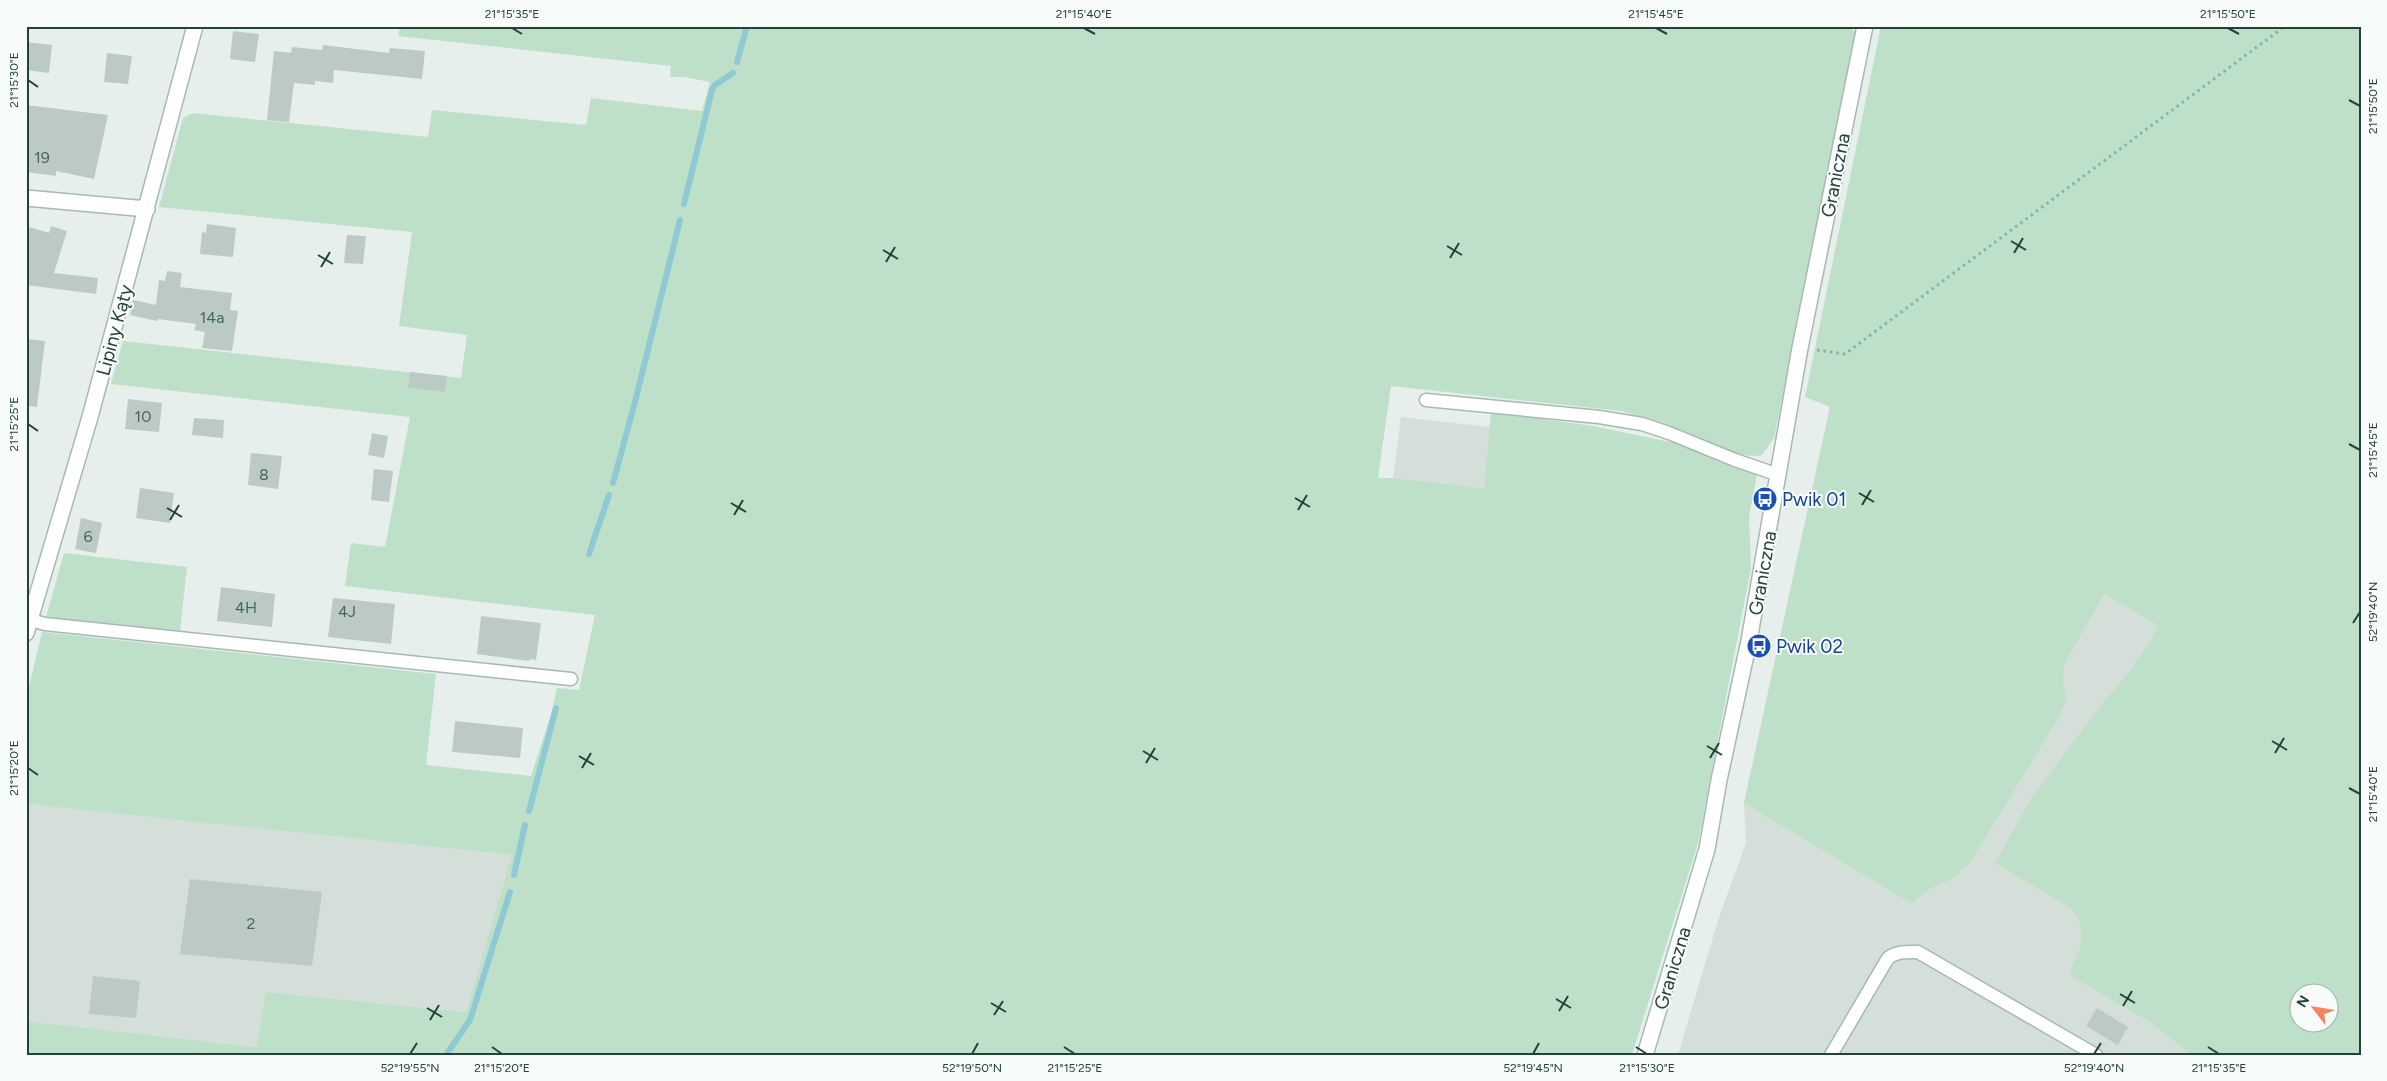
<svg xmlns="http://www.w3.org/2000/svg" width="2387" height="1081" font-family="Figtree,sans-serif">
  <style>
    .built { fill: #d4dfda }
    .green { fill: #bfe0c8; fill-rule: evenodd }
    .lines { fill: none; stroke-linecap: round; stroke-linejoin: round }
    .stream { stroke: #8ec9d4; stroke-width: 6 }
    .building { fill: #bbcac4 }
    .service-casing { stroke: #a8b8b2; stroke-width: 15 }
    .minor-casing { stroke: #a8b8b2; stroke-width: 18 }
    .path { stroke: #86b3a5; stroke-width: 3; stroke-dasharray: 2.5 4; stroke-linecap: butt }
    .service { stroke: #fff; stroke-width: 12 }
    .minor { stroke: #fff; stroke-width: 15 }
    .ticks { fill: none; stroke: #24423a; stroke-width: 2 }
    .labels { text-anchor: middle; stroke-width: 4; stroke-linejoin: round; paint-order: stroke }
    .number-label { font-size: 16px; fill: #4a645c }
    .street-label { font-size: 19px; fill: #24423a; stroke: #f7fbf9 }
    .transit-label { font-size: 19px; fill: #164399; stroke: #f7fbf9; text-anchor: start }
    .neatline { fill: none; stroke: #24423a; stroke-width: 2 }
    .ticks-label { font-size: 12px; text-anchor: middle; fill: #24423a }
  </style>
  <rect width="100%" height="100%" fill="#e6efeb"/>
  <path class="built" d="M1830 407 2361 608 2300 994 2299 1055H1678L1718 920 1746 843 1744 803Z
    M1401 417 1490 427 1484 488 1393 478Z
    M26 804 513 855 466 1012 266 992 256 1047 26 1021Z"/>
  <path class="green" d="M400 26H1852V30L1856 31 1774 438 1762 455 1756 456 1741 455 1677 428 1621 411 1391 386 1378 478H1393L1484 488 1491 412 1593 426 1689 446 1719 462 1757 474 1749 517 1751 568 1698 843 1632 1055H26V1021L256 1047 266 992 466 1012 512 855 26 804V699L42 632 436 674 426 765 531 776 552 711 557 688 579 690 595 615 345 586 351 543 385 547 410 417 111 384 123 341 461 378 467 335 399 326 412 232 159 207 183 118 193 113 428 137 432 110 586 125 591 98 702 111 710 82 684 77H670L671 66 398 36Z
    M1881 26H2361V1055H2192L2150 1022 2069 975C2079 949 2091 932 2071 908L1995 863 2031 799 2091 718 2130 670 2149 644 2158 625 2104 594 2064 665 2063 683 2067 698 2058 719 1969 864 1954 878 1933 887 1911 903 1744 803 1830 407 1805 397ZM2300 994H2330V1024H2300Z
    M64 553 187 567 180 631 46 617Z"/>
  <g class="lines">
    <path class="stream" d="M737 62 747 26
      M684 204 712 90 715 85 733 73
      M613 483 635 402 680 220
      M589 554 609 495
      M529 811 556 708
      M514 875 525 825
      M446 1055 470 1020 510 892"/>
  </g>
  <path class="building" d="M233 31 259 34 255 62 230 59Z
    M26 42 52 45 49 73 26 70Z
    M323 45 389 53 390 48 425 51 422 79 334 70 333 83 315 81V85L294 83 289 122 267 120 274 51 291 53 292 47 322 50Z
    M107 53 132 56 128 84 104 82Z
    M26 105 108 115 94 179 56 171V176L26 172Z
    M207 224 236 228 233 257 200 254 202 232 206 233Z
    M51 226 67 231 54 273 98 278 96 294 26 285V238L30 227 49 233Z
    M347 235 366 236 363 264 344 263Z
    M167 271 182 273 180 287 232 293 230 310 238 311 232 351 202 348 205 332 194 330 196 324 158 319 157 321 130 315 133 300 156 305 159 280 165 281Z
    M26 339 45 341 37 407 26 406Z
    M410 372 447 376 445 392 408 388Z
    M128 399 162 403 159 432 125 429Z
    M194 418 224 420 223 438 192 435Z
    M372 433 388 436 384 458 368 455Z
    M251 453 282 456 278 489 248 485Z
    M374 469 393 471 389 502 371 500Z
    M140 488 174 493 170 523 136 518Z
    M81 518 102 523 96 553 75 549Z
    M221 587 275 594 272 627 217 621Z
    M333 598 395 604 391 644 328 637Z
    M481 616 541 623 536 660 530 659 529 661 477 654Z
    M455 721 523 728 520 758 452 752Z
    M190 879 322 892 312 966 180 954Z
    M93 976 140 981 136 1018 89 1014Z
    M2097 1008 2128 1027 2118 1045 2086 1026Z"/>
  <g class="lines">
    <defs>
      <path id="service" d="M1426 400 1599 417 1642 424 1669 433 1735 460 1779 475
        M30 620 45 624 571 679
        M1831 1055 1888 958C1898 951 1906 952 1918 952L2096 1055"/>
      <path id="minor" d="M26 198 147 209
        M26 633 90 417 195 26
        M1645 1055 1707 849 1719 780 1749 641 1800 348 1865 26"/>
    </defs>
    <use href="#service" class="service-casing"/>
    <use href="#minor" class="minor-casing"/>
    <path class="path" d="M1817 350 1845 354 2285 26"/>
    <use href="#service" class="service"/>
    <use href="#minor" class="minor"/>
  </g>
  <path class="ticks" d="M512 28 522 34M1084 28 1095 34M1656 28 1667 34M2228 28 2239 34M28 80 38 87M2349 100 2360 106M2011 241 2026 250M1447 246 1462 255M883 250 898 259M2014 253 2023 238M318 255 333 264M1450 258 1459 243M886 262 895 247M321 267 330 252M28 424 38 431M2349 444 2360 450M1859 493 1874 502M1295 498 1310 507M731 503 746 512M1862 505 1871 490M167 508 182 517M1298 510 1307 495M734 515 743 500M170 520 179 505M2353 623 2360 612M2272 741 2287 750M1707 746 1722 755M1143 751 1158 760M2275 753 2284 738M579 756 594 765M1710 758 1719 743M1146 763 1155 748M28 768 38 775M582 768 591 753M2349 788 2360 794M2120 994 2135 1003M1556 999 1571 1008M991 1003 1006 1012M2123 1006 2132 991M427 1008 442 1017M1559 1011 1568 996M994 1015 1003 1001M430 1020 439 1005M492 1047 502 1054M1064 1047 1075 1054M1636 1047 1647 1054M2208 1047 2219 1054M410 1054 417 1043M972 1054 978 1043M1533 1054 1539 1043M2094 1054 2101 1043"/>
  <defs>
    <symbol id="bus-disc" viewBox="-11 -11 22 22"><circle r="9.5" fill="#1a4fb4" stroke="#f7fbf9"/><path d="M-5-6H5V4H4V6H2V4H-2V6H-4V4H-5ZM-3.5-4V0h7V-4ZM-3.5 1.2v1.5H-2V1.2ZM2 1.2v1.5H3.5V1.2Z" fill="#fff"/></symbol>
  </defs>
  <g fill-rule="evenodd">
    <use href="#bus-disc" x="1751" y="485" width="28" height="28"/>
    <use href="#bus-disc" x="1745" y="632" width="28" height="28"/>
  </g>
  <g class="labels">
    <g class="number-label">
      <text x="42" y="163">19</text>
      <text x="212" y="323">14a</text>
      <text x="143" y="422">10</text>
      <text x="264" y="480">8</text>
      <text x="88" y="542">6</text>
      <text x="246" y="613">4H</text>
      <text x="347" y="617">4J</text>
      <text x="251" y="929">2</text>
    </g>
    <g class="street-label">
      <text transform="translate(1835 175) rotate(-79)" y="7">Graniczna</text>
      <text transform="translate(114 330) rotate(-75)" y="7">Lipiny Kąty</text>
      <text transform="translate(1762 573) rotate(-80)" y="7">Graniczna</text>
      <text transform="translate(1672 968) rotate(-73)" y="7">Graniczna</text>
    </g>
    <g class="transit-label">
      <text x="1782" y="506">Pwik 01</text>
      <text x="1776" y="653">Pwik 02</text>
    </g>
  </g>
  <rect width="2387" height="1081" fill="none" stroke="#f7fbf9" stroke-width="55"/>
  <g transform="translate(2314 1008) rotate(301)"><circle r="24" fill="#f7fbf9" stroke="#a3b1ad"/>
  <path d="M0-4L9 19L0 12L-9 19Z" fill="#f4845f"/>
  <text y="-8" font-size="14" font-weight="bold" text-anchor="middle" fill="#24423a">N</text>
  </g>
  <rect x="28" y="28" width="2332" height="1026" class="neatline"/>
  <g class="ticks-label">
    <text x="512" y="18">21°15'35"E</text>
    <text x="1084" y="18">21°15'40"E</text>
    <text x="1656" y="18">21°15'45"E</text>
    <text x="2228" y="18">21°15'50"E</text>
    <text transform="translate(14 80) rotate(-90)" y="4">21°15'30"E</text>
    <text transform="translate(2373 106) rotate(-90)" y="4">21°15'50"E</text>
    <text transform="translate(14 424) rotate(-90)" y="4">21°15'25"E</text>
    <text transform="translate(2373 450) rotate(-90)" y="4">21°15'45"E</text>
    <text transform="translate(2373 612) rotate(-90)" y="4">52°19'40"N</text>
    <text transform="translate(14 768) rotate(-90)" y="4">21°15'20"E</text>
    <text transform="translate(2373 794) rotate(-90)" y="4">21°15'40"E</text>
    <text x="410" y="1072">52°19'55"N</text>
    <text x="502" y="1072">21°15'20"E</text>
    <text x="972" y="1072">52°19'50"N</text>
    <text x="1075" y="1072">21°15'25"E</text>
    <text x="1533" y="1072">52°19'45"N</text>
    <text x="1647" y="1072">21°15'30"E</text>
    <text x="2094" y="1072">52°19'40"N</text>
    <text x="2219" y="1072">21°15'35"E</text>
  </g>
</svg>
